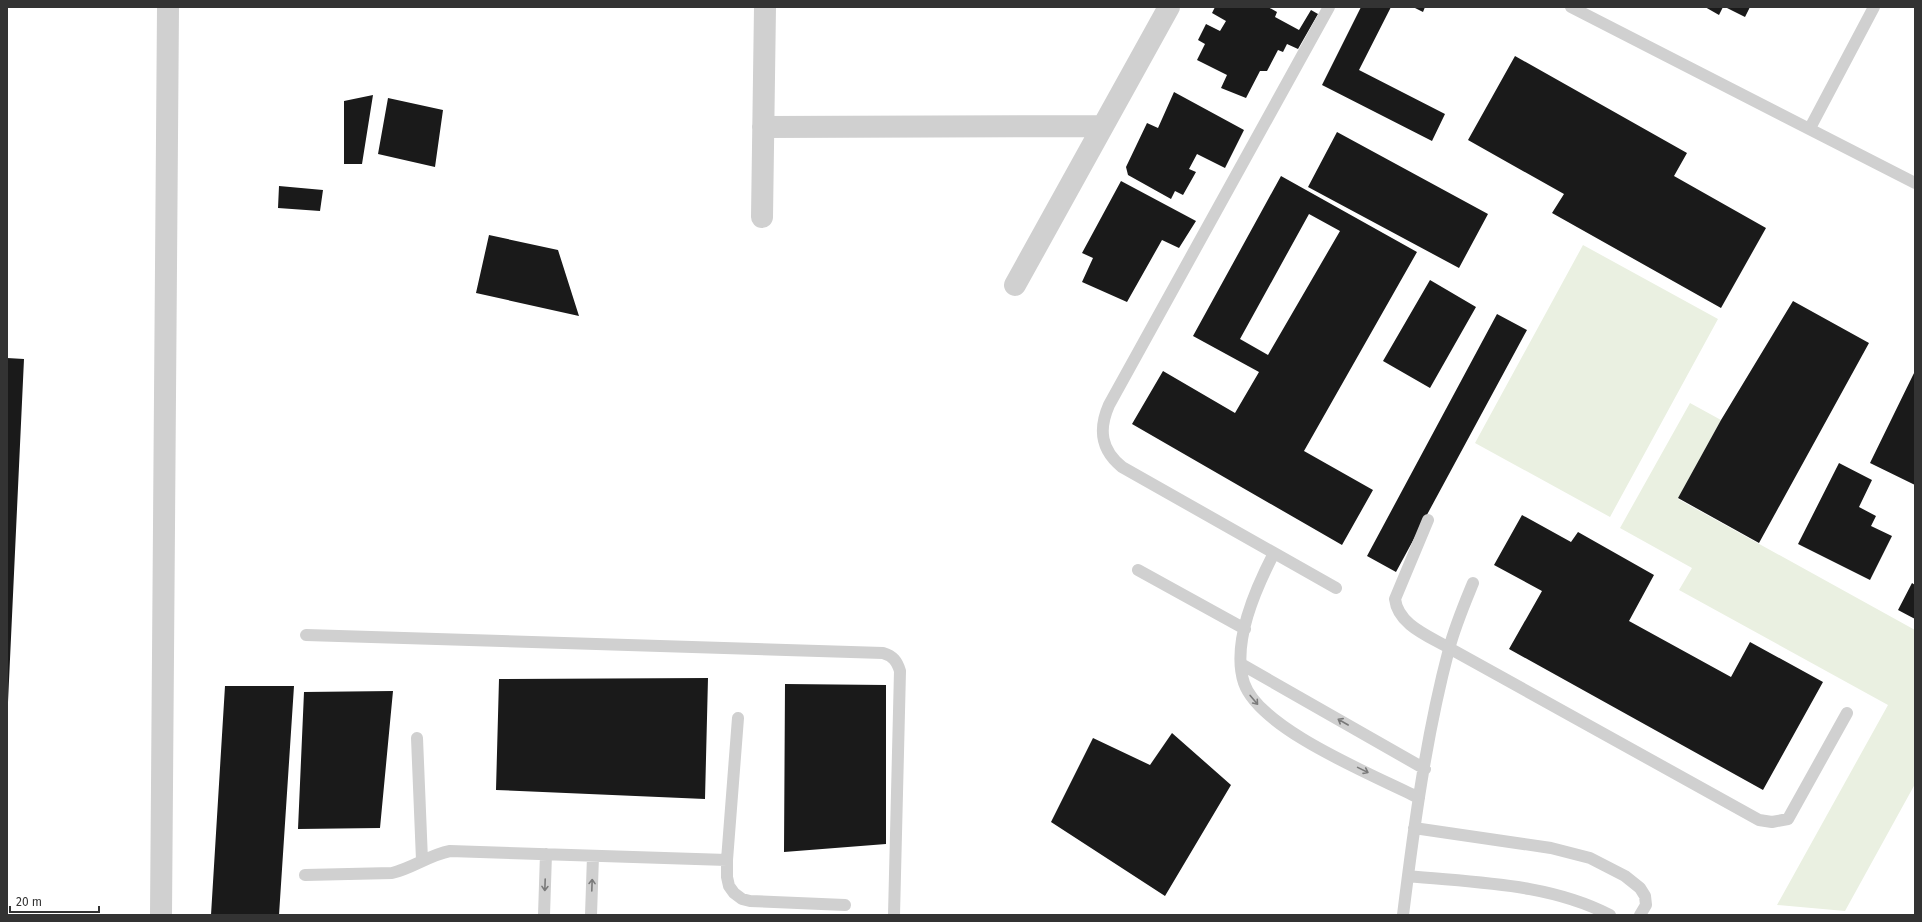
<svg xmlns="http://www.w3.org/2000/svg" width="1922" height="922" font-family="'Fira Sans',sans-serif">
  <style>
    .green { fill: #eaf0e1 }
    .building { fill: #1a1a1a; fill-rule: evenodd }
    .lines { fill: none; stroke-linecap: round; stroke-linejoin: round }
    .lane { stroke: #d0d0d0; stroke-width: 12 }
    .street { stroke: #d0d0d0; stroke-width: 22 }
    .oneway { stroke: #7a7a7a }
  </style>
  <rect width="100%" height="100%" fill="#fff"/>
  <path class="green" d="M1583 245 1718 319 1610 517 1475 443Z
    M1690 403 1721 420 1678 499 1915 630V784L1845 911 1777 905 1888 705 1679 590 1692 568 1620 528Z"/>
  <path class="building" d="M1215 7H1268L1277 12 1275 17 1299 30 1311 10 1318 14 1298 49 1287 44 1283 52 1278 50 1267 71H1260L1246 98 1221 88 1227 75 1197 60 1205 44 1198 40 1206 24 1220 31 1226 21 1212 13Z
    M1361 7H1391L1359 70 1445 114 1432 141 1322 85Z
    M1413 7H1425L1423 12Z
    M1705 7H1723L1719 15Z
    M1725 7H1750L1745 17Z
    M1515 56 1687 153 1674 176 1766 228 1721 308 1552 213 1564 194 1468 140Z
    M1174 92 1244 130 1225 168 1197 154 1189 169 1196 172 1183 195 1175 191 1171 199 1128 175 1126 167 1147 123 1158 128Z
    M373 95 362 164H344V101Z
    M388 98 443 110 435 167 378 154Z
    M1337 132 1488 214 1459 268 1308 187Z
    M1281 176 1417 252 1304 451 1373 490 1342 545 1132 424 1163 371 1235 413 1259 372 1193 336ZM1309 214 1340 231 1268 355 1240 339Z
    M1121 181 1196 221 1179 248 1162 240 1127 302 1082 282 1093 258 1082 253Z
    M279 186 323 190 320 211 278 208Z
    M489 235 558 250 579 316 476 293Z
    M1430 280 1476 307 1430 388 1383 361Z
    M1793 301 1869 343 1759 543 1678 498 1721 420Z
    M1497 314 1527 330 1396 572 1367 556Z
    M7 358 24 359 8 702H7Z
    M1915 371V485L1870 463Z
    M1839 463 1872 480 1859 507 1876 516 1871 526 1892 536 1870 580 1798 544Z
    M1522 515 1571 542 1578 532 1654 575 1629 621 1731 677 1750 642 1823 682 1763 790 1509 649 1542 591 1494 565Z
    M1912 583 1915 585V619L1898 610Z
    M708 678 705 799 496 790 499 679Z
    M785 684 886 685V844L784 852Z
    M225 686H294L279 915H211Z
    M393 691 380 828 298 829 304 692Z
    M1172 733 1231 785 1165 896 1051 822 1093 738 1150 765Z"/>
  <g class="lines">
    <path class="lane" d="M1329 7 1109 405C1098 430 1101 450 1122 467L1336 588
      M1571 7 1915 183
      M1810 128 1874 7
      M1428 520 1395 599C1398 625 1429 636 1449 648L1759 820 1772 822 1788 819 1847 713
      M1274 553C1256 588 1231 643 1244 683 1260 730 1376 776 1419 798
      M1138 570 1245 629
      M306 635 883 653C893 656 897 661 900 671L894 915
      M1241 664 1425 769
      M738 718 727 860V877L729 886 734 893 742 899 750 901 845 905
      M417 738 422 860
      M1414 828 1551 848 1590 858 1625 876 1640 888 1645 896 1646 905 1640 915
      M305 875 392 873C413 868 429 855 450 851L727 860
      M1408 876C1477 883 1548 883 1610 915
      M544 915 546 854
      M591 915 593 856
      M1403 915C1414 826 1426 736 1449 649 1455 626 1464 605 1473 583"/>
    <path class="street" d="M763 127 1103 126
      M762 217 765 7
      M1015 285 1169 7
      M161 915 168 7"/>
  </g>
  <defs><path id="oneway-shaft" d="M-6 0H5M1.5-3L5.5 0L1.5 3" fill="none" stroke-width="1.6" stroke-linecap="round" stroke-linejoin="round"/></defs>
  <g class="oneway">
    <use href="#oneway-shaft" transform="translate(1254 700) rotate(50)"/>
    <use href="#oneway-shaft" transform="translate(1343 722) rotate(-150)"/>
    <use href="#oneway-shaft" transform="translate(1363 770) rotate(26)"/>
    <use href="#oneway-shaft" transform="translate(545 885) rotate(92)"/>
    <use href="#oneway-shaft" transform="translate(592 885) rotate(-88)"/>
  </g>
  <rect width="1922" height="922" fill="none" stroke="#333333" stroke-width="16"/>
  <path d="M10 906v6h89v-6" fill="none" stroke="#333333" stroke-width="2"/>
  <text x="16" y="906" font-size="12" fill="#333333" stroke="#ffffff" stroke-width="3" paint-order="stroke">20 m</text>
</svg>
